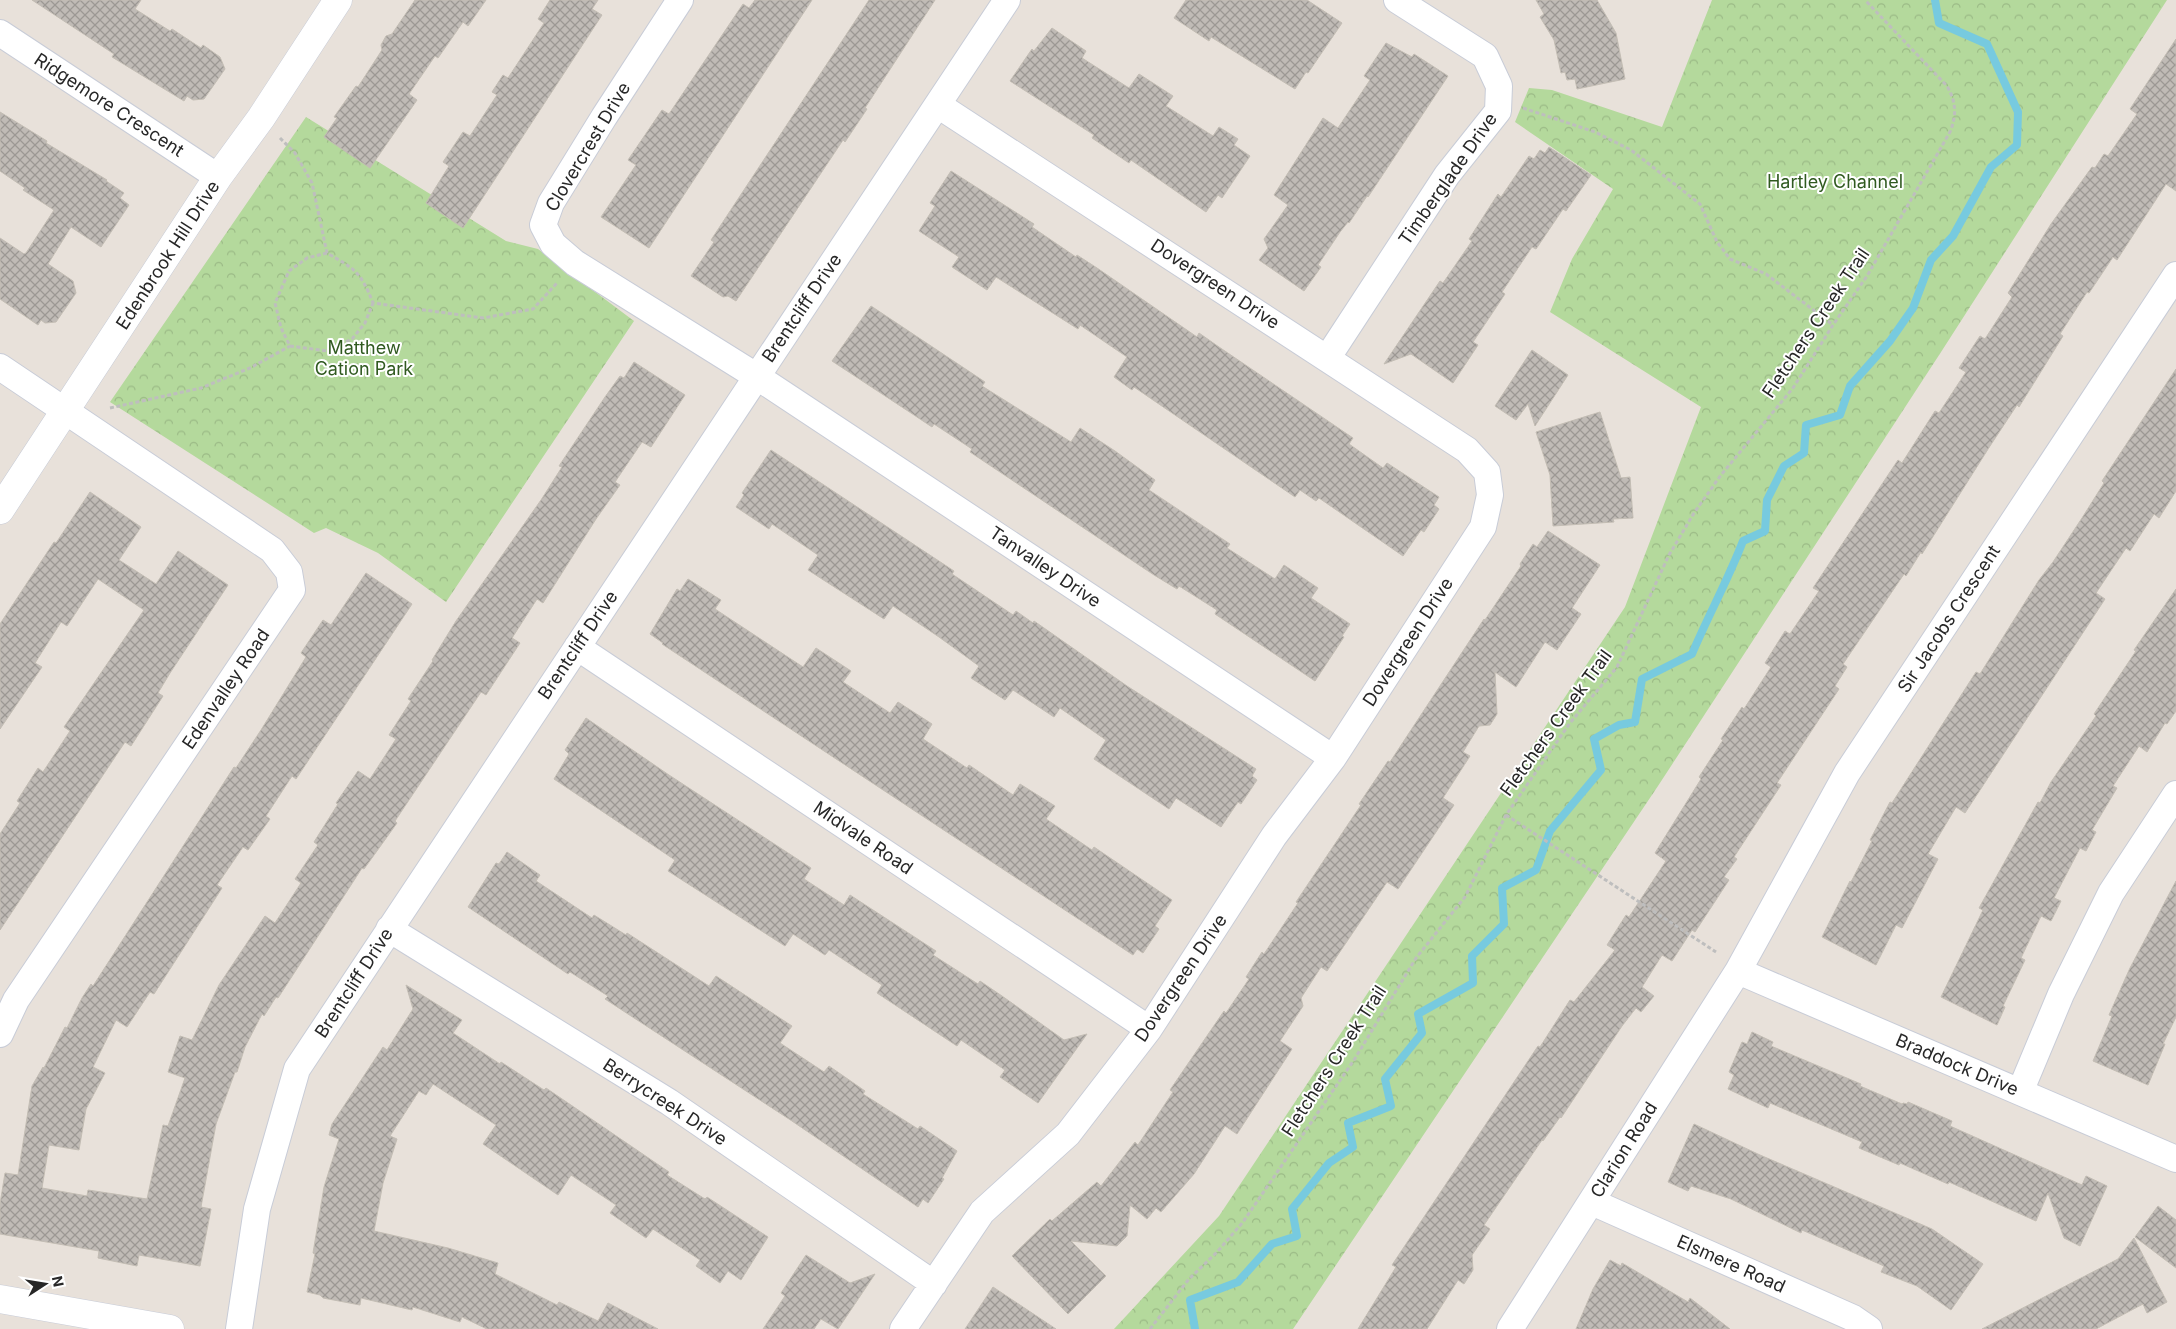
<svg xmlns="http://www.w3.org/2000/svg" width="2176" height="1329" font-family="Inter,sans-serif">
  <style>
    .park { fill: url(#park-crowns) }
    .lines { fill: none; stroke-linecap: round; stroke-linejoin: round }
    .stream { stroke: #77cadf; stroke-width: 8 }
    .building { fill: url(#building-cross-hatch); stroke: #c3bdb4 }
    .minor-casing { stroke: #c8ccd7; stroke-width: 28 }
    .tertiary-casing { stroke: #c8ccd7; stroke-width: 29 }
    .path { stroke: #bebebe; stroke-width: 3; stroke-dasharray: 4 2.5; stroke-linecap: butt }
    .minor { stroke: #fff; stroke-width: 26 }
    .tertiary { stroke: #fff; stroke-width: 28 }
    .labels { text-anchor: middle; stroke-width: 4; stroke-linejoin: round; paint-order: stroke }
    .street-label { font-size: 18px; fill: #272727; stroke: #fff }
    .park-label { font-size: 18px; fill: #305a20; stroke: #fff }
  </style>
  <defs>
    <pattern id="park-crowns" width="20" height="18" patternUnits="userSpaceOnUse" patternTransform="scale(1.25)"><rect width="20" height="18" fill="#b4d99c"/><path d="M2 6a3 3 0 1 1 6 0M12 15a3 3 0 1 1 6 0" fill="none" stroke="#9bba86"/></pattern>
    <pattern id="building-cross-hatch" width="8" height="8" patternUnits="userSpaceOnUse" patternTransform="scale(1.25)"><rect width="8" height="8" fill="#c0bbb6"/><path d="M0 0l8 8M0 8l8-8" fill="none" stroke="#9c9894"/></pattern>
  </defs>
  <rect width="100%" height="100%" fill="#e8e1da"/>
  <path class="park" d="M1712 0H2167L1943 349 1658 786 1293 1329H1114L1219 1216 1625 607 1701 407 1550 312 1572 259 1613 189 1515 122 1529 88 1552 90 1662 127Z
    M306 117 506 241 538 249 634 321 446 602 378 553 326 528 314 533 110 402Z"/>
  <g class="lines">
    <path class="stream" d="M1195 1329 1190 1300 1238 1282 1272 1244 1297 1236 1292 1209 1329 1163 1353 1147 1348 1123 1391 1106 1385 1079 1422 1033 1418 1014 1473 983 1472 956 1504 924 1502 888 1536 870 1550 831 1601 770 1594 739 1619 725 1635 722 1642 679 1692 654C1708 616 1728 580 1743 541L1765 531 1767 500 1784 466 1804 453 1806 425 1840 415 1850 386 1890 341 1913 308 1931 260 1953 236 1991 167 2017 145 2018 112 1987 44 1939 23 1935 0"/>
  </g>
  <path class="building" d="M32 0H141L135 9 170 31 172 29 201 48 203 45 220 57 225 69 204 99 193 100 187 96 184 101 112 57 114 54Z
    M415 0H486L468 26 463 22 438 58 435 56 409 94 417 100 370 168 324 137 337 118 334 117 356 86 358 87 382 50 381 45 386 36 392 34Z
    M550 0H598L592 9 602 15 463 228 426 203 449 166 443 162 463 132 470 136 497 95 492 92 503 75 508 78 544 23 538 19Z
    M755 0H812L649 248 601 217 636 165 628 160 662 110 669 114 743 4 749 8Z
    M869 0H935L865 108 867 109 845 142 843 140 736 301 728 296 723 297 691 276 714 242 711 240Z
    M1186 0H1307L1342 23 1308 73 1306 72 1295 89 1211 37 1209 41 1174 18Z
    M1536 0H1597L1616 33 1625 79 1577 89 1575 79 1567 80 1565 72 1561 73 1554 40 1540 17 1544 14Z
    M1052 28 1086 51 1082 58 1129 88 1139 74 1173 96 1166 106 1213 136 1219 127 1238 139 1234 145 1250 156 1222 198 1218 195 1206 212 1131 160 1129 163 1092 138 1094 135 1010 81 1032 49 1034 51Z
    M2176 39V191L2166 184 2117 260 2113 257 2089 293 2087 292 2060 334 2063 336 2019 407 2017 405 1990 446 1922 554 1921 552 1906 576 1904 574 1843 664 1847 667 1835 686 1839 689 1777 783 1781 785 1734 857 1737 859 1724 877 1729 880 1695 932 1692 930 1672 961 1662 955 1642 987 1654 996 1641 1012 1636 1008 1622 1026 1561 1118 1560 1117 1543 1141 1542 1140 1484 1225 1490 1229 1472 1255 1473 1270 1464 1284 1458 1280 1427 1329H1358L1396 1267 1392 1265 1538 1046 1540 1047 1570 1000 1574 1002 1615 950 1607 945 1626 915 1629 917 1666 861 1655 853 1701 779 1699 777 1723 740 1721 739 1742 707 1744 709 1771 667 1765 663 1785 631 1790 634 1819 591 1813 588 1898 460 1902 463 1935 411 1939 413 1966 372 1959 368 1980 336 1985 339 2012 297 2008 293 2051 224 2092 167 2095 168 2104 154 2108 156 2137 114 2130 109Z
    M1386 43 1412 57 1414 54 1448 76 1368 197 1367 196 1349 223 1348 222 1340 232 1318 265 1321 267 1304 291 1259 260 1268 248 1264 239 1288 205 1274 195 1323 118 1338 128 1370 80 1364 76Z
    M0 112 47 141 46 143 107 180 106 181 124 193 120 198 129 205 101 247 71 227 48 264 73 281 76 293 56 322 45 323 41 320 38 325 0 299V238L24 254 26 253 54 210 23 190 25 188 0 171Z
    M1549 147 1591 175 1566 211 1563 209 1536 249 1532 247 1502 292 1505 294 1473 342 1478 345 1453 383 1411 354 1384 364 1440 281 1443 283 1472 241 1469 239 1498 194 1501 197 1529 156 1534 159 1540 150 1545 153Z
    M951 171 1034 224 1032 227 1076 257 1077 255 1097 268 1197 337 1199 333 1219 347 1353 438 1349 444 1383 468 1387 463 1439 497 1434 505 1439 509 1424 532 1421 530 1403 556 1319 498 1316 501 1300 490 1295 497 1134 387 1132 390 1114 377 1127 357 1080 325 1078 329 996 277 987 290 952 267 959 257 919 231 935 206 930 203Z
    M871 306 985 382 982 386 1071 442 1080 428 1115 451 1155 480 1149 490 1230 544 1227 548 1275 579 1284 565 1318 588 1311 598 1350 624 1342 636 1344 637 1315 681 1215 614 1217 610 1179 586 1177 589 1154 575 970 452 972 449 934 424 932 427 914 415 832 361Z
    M1532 350 1568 375 1535 426 1528 404 1516 420 1495 406Z
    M634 362 685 395 651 447 642 442 615 482 620 485 596 519 543 603 537 599 512 638 520 643 486 695 481 692 395 821 397 823 364 869 362 868 278 998 276 997 264 1016 262 1014 245 1047 237 1072H235L216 1124 201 1207 211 1209 200 1266 139 1255 137 1266 98 1258 99 1251 0 1234V1204L5 1173 18 1175 32 1086 43 1067 44 1068 65 1027 67 1028 82 998 91 984 93 986 234 767 236 768 261 730 306 657 301 653 323 620 331 625 366 573 412 604 296 779 292 776 266 816 270 819 248 850 243 847 217 885 222 888 154 994 150 992 127 1027 116 1020 93 1067 105 1073 86 1109 79 1150 49 1145 42 1188 87 1196 88 1190 147 1199 163 1125 168 1126 185 1078 168 1072 180 1036 192 1040 219 985 265 916 275 923 301 883 295 879 318 845 314 842 338 804 336 803 358 771 370 779 396 739 389 735 411 701 408 699 433 661 432 660 456 621 541 500 562 467 559 466 605 397 620 376 624 378Z
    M2176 369V491L2159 518 2154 514 2130 551 2126 548 2096 593 2105 599 1965 813 1956 807 1928 854 1938 859 1902 928 1896 925 1876 965 1822 937 1850 881 1851 882 1872 841 1870 840 1890 802 1892 803 1976 672 1980 674 2039 580 2053 562 2082 518 2104 483 2102 481Z
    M1600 412 1621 478 1630 477 1633 518 1613 519 1614 522 1553 526 1550 475 1536 432Z
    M771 450 954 571 952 574 1013 615 1016 611 1033 623 1034 621 1127 686 1256 769 1252 776 1257 780 1241 804 1238 802 1221 827 1176 798 1169 809 1094 759 1106 740 1060 708 1054 717 1013 690 1005 700 971 678 979 666 939 637 893 606 884 619 808 570 818 555 772 524 769 529 736 507 744 495 742 493Z
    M90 492 141 527 119 560 156 584 178 551 228 585 170 673 158 693 163 696 131 746 125 742 0 930V834L20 803 17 801 38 768 43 772 70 731 64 727 144 610 98 579 67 626 61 622 35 663 42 667 0 729V624L54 542 56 543Z
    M1548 531 1600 565 1572 608 1581 614 1557 650 1545 642 1516 687 1495 672 1497 714 1490 725 1479 726 1463 752 1470 756 1443 798 1454 805 1398 889 1387 882 1327 971 1321 967 1301 998 1303 1006 1280 1041 1292 1049 1237 1134 1225 1126 1194 1174 1161 1212 1156 1208 1147 1219 1130 1205 1127 1236 1117 1246 1071 1241 1106 1276 1068 1314 1012 1256 1050 1219 1052 1221 1097 1182 1101 1186 1135 1142 1138 1145 1173 1092 1170 1090 1224 1011 1226 1013 1249 979 1246 977 1262 952 1264 954 1298 903 1296 902 1361 805 1359 804 1388 761 1390 762 1484 619 1485 620 1521 566 1520 564 1533 544 1537 547Z
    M688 579 721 600 715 609 803 667 816 648 851 671 843 682 890 713 898 702 932 724 923 739 967 768 969 765 1013 795 1020 784 1055 806 1046 819 1092 850 1094 847 1172 900 1155 926 1159 929 1143 953 1137 949 1133 955 662 644 663 643 650 634 677 589 680 591Z
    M2176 589V711L2167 724 2165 723 2147 752 2139 746 2113 786 2117 788 2092 830 2096 832 2086 851 2080 848 2054 898 2061 901 2051 921 2041 916 2021 958 2025 960 2003 1006 2005 1007 1997 1025 1941 997 1983 910 1979 908 2038 802 2040 803 2051 782 2096 716 2094 714 2136 651 2134 650Z
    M586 718 669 775 811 868 804 879 844 905 850 895 936 951 933 955 978 984 980 981 1002 996 1064 1040 1087 1034 1038 1103 1000 1077 1005 1070 961 1040 957 1046 877 993 882 985 829 950 825 955 793 934 785 946 668 871 675 860 554 779 569 754 565 750Z
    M507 852 540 875 536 881 592 918 594 915 626 935 627 933 709 986 716 976 792 1026 780 1043 824 1072 829 1066 865 1091 863 1094 918 1129 920 1126 957 1151 942 1178 944 1179 928 1203 923 1199 918 1207 792 1121 605 999 608 996 570 972 568 974 468 907 496 863 499 864Z
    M2176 881V1017L2163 1044H2165L2148 1085 2093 1061 2112 1016 2109 1015 2130 968Z
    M406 985 462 1020 453 1033 500 1064 501 1062 544 1090 546 1088 669 1172 667 1175 705 1199 707 1197 768 1237 741 1280 728 1271 720 1283 696 1266 700 1260 653 1229 646 1238 610 1213 616 1205 571 1175 558 1195 483 1144 496 1125 433 1084 426 1095 419 1091 390 1136 397 1139 383 1183 374 1231 448 1248 498 1263 495 1274 557 1305 559 1302 598 1321 608 1303 658 1329H487L462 1317 460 1322 413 1307 412 1310 361 1298 360 1305 323 1298 320 1295 307 1292 315 1254 313 1253 324 1187 339 1139 329 1135 332 1124 383 1047 387 1050 413 1009Z
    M1752 1032 1773 1042 1771 1046 1861 1084 1860 1086 1902 1104 1903 1103 1907 1104 1908 1102 1952 1121 1950 1126 2082 1185 2086 1176 2107 1186 2080 1246 2064 1238 2048 1193 2036 1221 1949 1182 1948 1184 1900 1163 1899 1165 1859 1148 1862 1142 1770 1103 1768 1108 1728 1089 1734 1075 1729 1072 1742 1042 1747 1044Z
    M1694 1124 1760 1155 1932 1229 1983 1264 1951 1310 1917 1286 1881 1272 1884 1266 1802 1230 1801 1233 1731 1199 1691 1186 1688 1191 1668 1182Z
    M2158 1206 2176 1220V1268L2135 1237Z
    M2134 1238 2167 1302 2147 1313 2143 1304 2096 1329H1982L2118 1259Z
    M806 1255 850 1283 875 1274 838 1329 821 1319 814 1329H763L785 1296 781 1293Z
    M1610 1260 1621 1266 1622 1263 1688 1302 1690 1298 1730 1329H1576L1593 1289Z
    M993 1287 1056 1329H965Z"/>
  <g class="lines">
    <defs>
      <path id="minor" d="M680 0 604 117 551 203 543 225 553 244 575 263 756 376 1333 758
        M0 33 218 177
        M1328 357 1447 175 1498 111 1499 86 1485 56 1397 0
        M0 367 272 550 289 572 292 590 16 1000 0 1034
        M577 647 1149 1029
        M389 929 669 1102 934 1284
        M1738 971 2176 1159
        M2020 1092 2061 994 2111 893 2176 794
        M1592 1202 1853 1318 1869 1329
        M239 1329 257 1209 297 1069 1007 0
        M903 1329 982 1212 1068 1134 1149 1029 1274 836 1333 758 1483 527 1490 495 1487 472 1467 450 938 105
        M1510 1329 1738 971 1847 773 2176 275"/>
      <path id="tertiary" d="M0 510 218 177 261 118 338 0
        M0 1299 170 1329"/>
    </defs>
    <use href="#minor" class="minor-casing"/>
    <use href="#tertiary" class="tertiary-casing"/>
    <path class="path" d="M1523 108 1595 132 1631 150 1700 204 1717 242 1730 259 1766 274 1833 325
      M280 138 295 153 312 183 327 253C355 269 361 272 373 303L483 318 533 309 558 282
      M327 253 307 258 289 271 275 303 281 328 290 346 327 351 352 339 365 323 373 303
      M110 408 201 388 250 368 290 346
      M1506 815 1716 952
      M1150 1329 1189 1279 1217 1252 1243 1222 1354 1060 1416 958 1465 897 1506 815 1570 723 1617 667 1669 555 1694 513 1721 475 1793 388 1833 325 1867 276 1950 132C1957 114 1956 102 1947 86L1865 0"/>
    <use href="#minor" class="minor"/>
    <use href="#tertiary" class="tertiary"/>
  </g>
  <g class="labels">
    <g class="street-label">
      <text transform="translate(109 105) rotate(33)" y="6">Ridgemore Crescent</text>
      <text transform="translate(588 147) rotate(-59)" y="6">Clovercrest Drive</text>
      <text transform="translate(1448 179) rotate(-55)" y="6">Timberglade Drive</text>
      <text transform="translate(168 255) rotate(-57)" y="6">Edenbrook Hill Drive</text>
      <text transform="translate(1215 284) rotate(33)" y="6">Dovergreen Drive</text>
      <text transform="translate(802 308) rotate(-56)" y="6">Brentcliff Drive</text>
      <text transform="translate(1816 323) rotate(-56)" y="6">Fletchers Creek Trail</text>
      <text transform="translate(1045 567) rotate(34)" y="6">Tanvalley Drive</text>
      <text transform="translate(1949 619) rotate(-57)" y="6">Sir Jacobs Crescent</text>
      <text transform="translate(1408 642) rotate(-57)" y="6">Dovergreen Drive</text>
      <text transform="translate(578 645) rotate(-56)" y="6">Brentcliff Drive</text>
      <text transform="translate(226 689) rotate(-56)" y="6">Edenvalley Road</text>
      <text transform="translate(1556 723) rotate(-54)" y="6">Fletchers Creek Trail</text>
      <text transform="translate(863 838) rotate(34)" y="6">Midvale Road</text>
      <text transform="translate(1181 978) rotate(-56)" y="6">Dovergreen Drive</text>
      <text transform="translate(354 983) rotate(-57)" y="6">Brentcliff Drive</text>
      <text transform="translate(1334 1061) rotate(-57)" y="6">Fletchers Creek Trail</text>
      <text transform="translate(1957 1065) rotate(23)" y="6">Braddock Drive</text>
      <text transform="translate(665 1102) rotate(33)" y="6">Berrycreek Drive</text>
      <text transform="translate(1624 1150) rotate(-58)" y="6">Clarion Road</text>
      <text transform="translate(1731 1264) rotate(24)" y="6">Elsmere Road</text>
    </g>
    <g class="park-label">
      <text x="1835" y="188">Hartley Channel</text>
      <text x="364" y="354">Matthew<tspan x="364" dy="21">Cation Park</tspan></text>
    </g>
  </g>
  <g transform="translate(45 1284) rotate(78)" stroke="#ffffff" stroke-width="4" paint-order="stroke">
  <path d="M0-4L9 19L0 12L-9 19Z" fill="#272727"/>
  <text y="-8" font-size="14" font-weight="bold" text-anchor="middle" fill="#272727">N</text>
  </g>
</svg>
